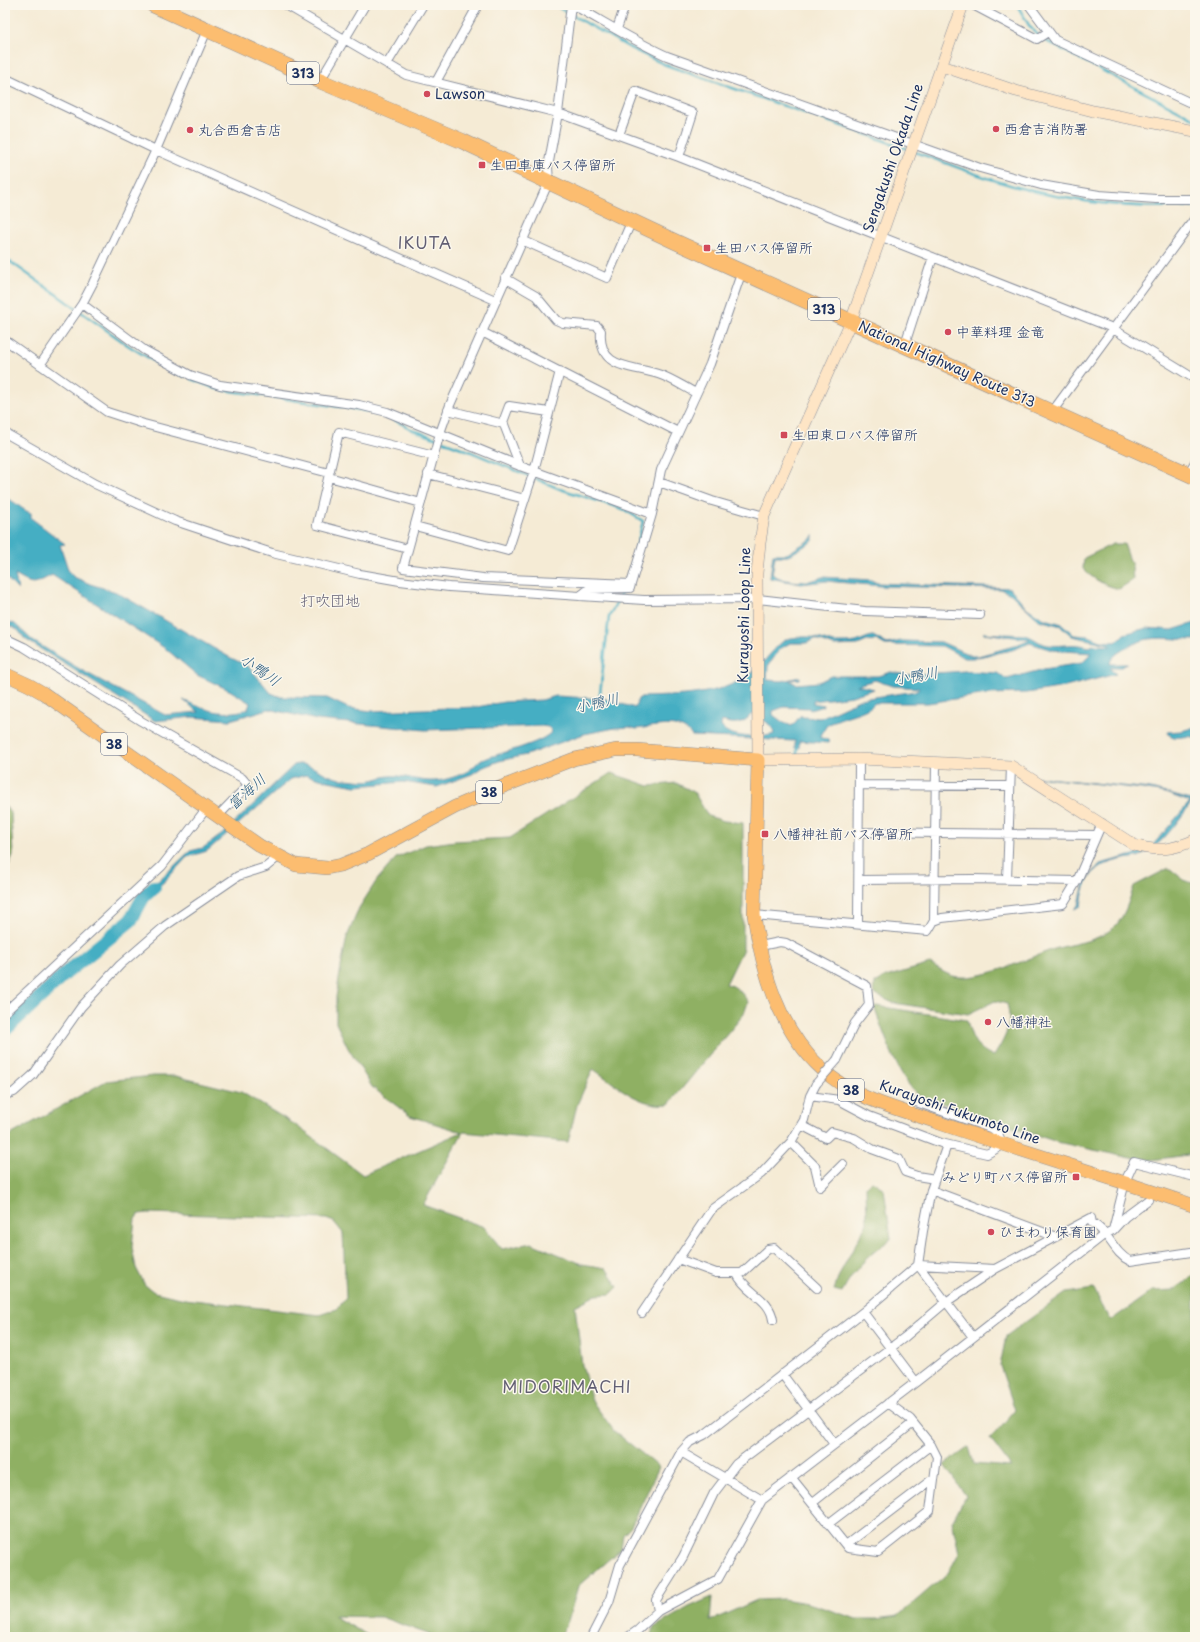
<svg xmlns="http://www.w3.org/2000/svg" width="1200" height="1642" font-family="'Playpen Sans','Klee One',sans-serif">
  <style>
    .forest { fill: #8fb063; stroke: #557060; fill-rule: evenodd }
    .water { fill: #44aec3; stroke: #306e90; fill-rule: evenodd }
    .lines { fill: none; stroke-linecap: round; stroke-linejoin: round }
    .stream { stroke: #44aec3; stroke-width: 2.5 }
    .river { stroke: #44aec3; stroke-width: 14 }
    .street-casing { stroke: #888d9a; stroke-width: 10 }
    .secondary-casing { stroke: #888d9a; stroke-width: 12 }
    .primary-casing { stroke: #888d9a; stroke-width: 14 }
    .highway-casing { stroke: #888d9a; stroke-width: 16 }
    .street { stroke: #fff; stroke-width: 8 }
    .secondary { stroke: #fee5c5; stroke-width: 11 }
    .primary { stroke: #fcbd6f; stroke-width: 13 }
    .highway { stroke: #fcbd6f; stroke-width: 15 }
    .street-bridge-casing { stroke: #888d9a; stroke-width: 10; stroke-linecap: butt }
    .street-bridge { stroke: #fff; stroke-width: 8 }
    .poi-dot { fill: #d1495b; stroke: #fbf7ec; stroke-width: 1.5 }
    .labels { text-anchor: middle; stroke-width: 3; stroke-linejoin: round; paint-order: stroke }
    .shield { fill: #fbf7ec; stroke: #5e6b89; stroke-width: 1 }
    .shield-label { font-size: 13px; font-weight: bold; fill: #1b2f5e }
    .poi-label { font-size: 14px; fill: #1b2f5e; stroke: #fbf7ec; text-anchor: start }
    .street-label { font-size: 14px; fill: #1b2f5e; stroke: #fbf7ec }
    .neighbourhood-label { font-size: 15px; fill: #625f74; stroke: #fbf7ec }
    .water-label { font-size: 15px; font-style: italic; fill: #295b81; stroke: #fbf7ec }
    .quarter-label { font-size: 16px; letter-spacing: 1px; fill: #625f74; stroke: #fbf7ec }
  </style>
  <rect width="100%" height="100%" fill="#fbf7ec"/>
  <filter id="ink" filterUnits="userSpaceOnUse"><feTurbulence type="fractalNoise" baseFrequency=".025" numOctaves="2"/><feDisplacementMap in="SourceGraphic" scale="8" xChannelSelector="R" yChannelSelector="G"/><feConvolveMatrix kernelMatrix="1 2 1 2 8 2 1 2 1" color-interpolation-filters="sRGB"/></filter>
  <filter id="wash" filterUnits="userSpaceOnUse"><feTurbulence type="fractalNoise" baseFrequency=".012" numOctaves="4" result="noise"/><feDisplacementMap in="SourceGraphic" scale="16" xChannelSelector="R" yChannelSelector="G"/><feGaussianBlur stdDeviation="0.9" result="paint"/><feColorMatrix in="noise" values="0 0 0 0 0 0 0 0 0 0 0 0 0 0 0 0 0 1.4 0 .05"/><feComposite in="paint" operator="in"/></filter>
  <g filter="url(#wash)">
    <rect width="100%" height="100%" fill="#f5ebd5"/>
    <path class="forest" d="M1113 544H1124L1132 566 1133 580 1119 589C1104 585 1094 580 1083 569L1084 558Z
      M611 773 649 786 676 783 694 792 708 816 724 821 743 823V949L726 984C736 985 743 994 748 1002L744 1014 669 1104C639 1108 616 1084 593 1069L577 1105 568 1142 463 1132 423 1205 484 1227 502 1249 531 1243 582 1264 606 1268 618 1287 611 1294 596 1295 575 1306 582 1365 592 1401 614 1431 659 1467 631 1527 623 1535 621 1549 578 1586 568 1621 560 1637H436L381 1617 333 1616 371 1637H5V1138L106 1081 153 1076H175L241 1092 294 1124 363 1175 462 1132 410 1116 372 1087 348 1048 336 1023V997L342 961 347 937 359 908 377 880 396 858 426 845 455 841 510 838ZM148 1213 326 1219 334 1222 343 1233 346 1298 337 1309 319 1315 185 1299 154 1292 145 1285 136 1268 132 1247 135 1219 139 1214Z
      M5 806 11 813 13 855 5 875Z
      M1169 868 1184 880 1195 884V1154L1144 1161 1057 1142 921 1096C900 1085 883 1030 874 1007L876 1006 967 1020C972 1039 975 1048 994 1056 1005 1038 1013 1025 1007 1004L995 1001 968 1014 893 1003 874 994 875 983 886 977 930 964C939 969 949 977 960 977 985 979 1027 959 1051 950 1072 943 1094 943 1112 929 1124 920 1129 900 1134 886Z
      M872 1181 884 1189 891 1239C869 1255 855 1267 842 1292L834 1290 840 1273 867 1223 866 1186Z
      M1195 1275V1637H652L653 1628 689 1607 712 1597 710 1621 757 1600 783 1599 808 1603 857 1619H875L898 1616 948 1573 959 1553 952 1521 966 1496 944 1465 969 1447 974 1464 1011 1467 990 1439 1015 1410 1000 1366 1006 1336 1066 1293 1094 1289 1110 1321 1152 1291 1174 1290Z"/>
    <path class="water" d="M5 498C16 501 21 510 31 513V518L65 544 60 545 69 572 74 577 90 584 116 592 229 657 248 666 271 693 281 697 327 698 348 708 371 711 477 707 504 702 542 700 556 696 605 699 635 708 638 699 641 697C677 696 722 696 752 673 763 665 777 643 787 639 794 637 809 636 817 638 824 639 831 644 838 643 843 643 850 643 856 642 862 640 866 637 873 636L887 644 901 641 941 642 972 656H978L1014 646 1030 639 983 633 1025 635C1034 637 1039 644 1048 645 1062 647 1075 642 1088 647L1093 645 1111 646 1108 644 1072 636 1061 626 1039 620 1011 594 1000 589 881 586 826 581 801 584 770 578 773 554H787L811 539 813 535V541L788 556H775L772 574C786 583 807 584 822 577L871 580 877 583 1010 588 1027 608 1042 618 1062 624 1074 635 1089 636 1101 641 1116 642 1124 634 1147 628 1172 630 1195 623V640C1181 640 1157 636 1144 640 1135 643 1110 654 1110 664H1127L1122 667H1111V670L1116 674 1065 687 1027 693 987 694 928 703H875C865 714 843 715 829 724 825 726 823 733 820 737L828 740 829 743 799 741V748H795V741L692 736C680 719 654 727 636 729L630 727 615 728 584 734 526 755 499 761 481 768 472 774 437 787 403 782 356 786 323 780 306 775 291 779 286 783 207 851 187 857 165 881 141 901 138 900 190 851 203 848 224 833 294 765C309 760 326 778 342 779 352 779 363 782 373 780 381 778 387 775 397 776 410 777 422 782 436 781 446 780 459 776 468 771 473 768 477 762 482 760 498 753 543 744 552 731L548 727 542 726 425 730 317 720 269 709 230 720 192 717 155 721 25 639 18 630 5 624V621L15 624 33 641 83 671 165 715 199 712 183 700C206 710 223 717 248 709L250 703 231 691 197 675 166 649 52 575C33 585 34 586 15 575L18 590 5 576ZM815 639 834 646 858 645 867 641 876 640 885 645 942 646 965 658H973L1012 650 1030 643 1052 650 1092 653 1082 663 1044 669 1007 679 997 673 965 671 907 675 891 672 878 676H831L819 682 796 684 789 680 800 679V677L782 681 767 680 768 666 780 649 790 643H806ZM875 680 892 686 919 688 917 691 861 699 820 718 802 717 801 715 792 726 784 723 773 715V711L784 707 809 708 810 710 823 706 824 705 813 703V701L852 696 874 689 857 685ZM752 714C761 719 773 723 774 734 762 738 728 739 721 726L722 721C735 725 743 724 752 714Z
      M1195 727V738C1186 733 1175 743 1167 732L1182 731Z
      M1038 777 1151 789 1191 800 1195 793 1193 800 1195 803 1192 802C1178 821 1163 844 1142 855 1137 858 1129 858 1124 859 1094 865 1085 876 1081 906L1074 909 1079 904 1084 883 1100 864 1137 854 1153 845 1190 802 1165 793 1142 789Z"/>
    <g class="lines">
      <path class="stream" d="M554 5 568 13
        M1017 5 1030 27 1038 35
        M572 15 630 48 666 65 908 149
        M1042 39 1195 119
        M915 152C947 163 978 176 1010 185 1069 202 1134 209 1195 206
        M5 258 129 346 160 365 184 376
        M191 379 217 389 361 410 389 417 411 429 464 449 560 489 623 509 643 521 629 578
        M599 702 609 617 623 589
        M797 745V756"/>
      <path class="river" d="M5 1030 67 972 131 920 144 896 154 887"/>
    </g>
  </g>
  <g filter="url(#ink)">
    <g class="lines">
      <defs>
        <path id="street" d="M286 5 406 75 558 113 679 157 1110 327 1195 379
          M571 5 558 113 548 167 549 181 450 405 440 433 403 568 483 578 631 584 630 588 589 589 580 596
          M573 5C604 22 634 41 667 56L980 168 1041 185 1099 195 1156 199H1195
          M973 5 1037 39 1048 32
          M1029 5 1055 40 1195 105
          M299 12 303 5
          M617 29 625 5
          M387 64 423 5
          M5 78 156 150 495 300
          M320 81 365 5
          M436 82 478 5
          M619 135 635 91 693 113 679 157
          M522 240 607 278 632 220
          M505 278 536 296 556 320 563 323 597 326 601 331C598 370 631 365 658 374 671 378 684 387 696 393
          M82 304 144 350 190 375 220 385 359 405 387 412 520 466 652 514
          M482 332 678 432
          M5 340 107 412 144 424 329 473
          M905 344 933 257
          M40 365 82 304 93 283 156 150 207 30
          M448 410 504 424
          M1052 412 1195 218
          M5 433 95 484 175 521 272 553 360 574 400 581 449 587 580 596 644 600 758 599 865 611 980 615
          M520 466 503 422 509 406 549 412
          M428 474 525 499
          M1188 474 1195 462
          M329 477 421 503
          M659 482 712 501 764 516
          M415 526 508 551 534 471 560 371
          M408 549 317 525 339 432 434 456
          M631 584 652 514 661 470 710 364 742 271
          M5 638 24 647 141 721 242 778 248 785 218 816
          M860 785 1010 786
          M859 832 1096 835
          M1007 879 1011 766
          M859 880 973 879 1077 881
          M754 915 928 931 934 921 942 918 1063 904 1077 881 1102 823
          M934 921 936 762
          M858 924 859 759
          M760 946 780 942 786 943 867 986 869 1005 855 1023 837 1060
          M5 1012 162 866 206 809
          M5 1095 14 1092 33 1075 81 1007 120 965 165 926 238 876 266 867 278 857
          M810 1096 839 1100 869 1116 941 1143 987 1154 1003 1145 998 1134 993 1129 916 1102
          M801 1125 826 1138 832 1132 854 1138 872 1149 899 1159 905 1172 917 1176 935 1179
          M791 1142 815 1166 820 1187 843 1164
          M947 1145 931 1190 923 1231 918 1265 973 1337
          M931 1190 1056 1237
          M1113 1230 1125 1217 1148 1200
          M678 1259 716 1273H742L768 1249 774 1248 817 1288
          M737 1274C746 1293 770 1298 773 1320
          M863 1312 916 1382
          M642 1313 712 1209 761 1174 791 1142 804 1120 810 1096 816 1084
          M782 1374 834 1444
          M681 1452 762 1500
          M791 1477 848 1548 878 1552 930 1511 937 1457 931 1445 910 1419 888 1403
          M812 1503 913 1423
          M828 1524 931 1445
          M846 1545 934 1478
          M658 1611 656 1600 683 1557 714 1493 736 1464 905 1337 946 1302 995 1269 1091 1218 1092 1223C1109 1231 1113 1253 1130 1261L1191 1252
          M591 1637 609 1602 620 1565 681 1452 690 1442 704 1435 863 1312 918 1265 995 1269
          M628 1637 638 1630 658 1611 718 1579 762 1500 916 1382 1105 1234 1113 1230 1125 1182 1134 1162 1195 1177"/>
        <path id="secondary" d="M963 5 851 321 764 516 760 543 757 573 758 760 859 759 1011 766 1134 845C1158 852 1172 850 1195 840
          M942 66 1016 91 1093 111 1195 131"/>
        <path id="primary" d="M5 674 29 685 43 693 260 846 296 865 327 868 341 865 368 854 455 807 494 790 574 759 616 750H637L758 760 754 915C762 971 779 1030 822 1069 853 1099 899 1109 939 1123 1024 1152 1110 1177 1195 1206"/>
        <path id="highway" d="M153 5 320 81 462 141 676 242 1195 477"/>
      </defs>
      <use href="#street" class="street-casing"/>
      <use href="#secondary" class="secondary-casing"/>
      <use href="#primary" class="primary-casing"/>
      <use href="#highway" class="highway-casing"/>
      <use href="#street" class="street"/>
      <use href="#secondary" class="secondary"/>
      <use href="#primary" class="primary"/>
      <use href="#highway" class="highway"/>
      <defs>
        <path id="street-bridge" d="M816 1084 837 1060"/>
      </defs>
      <use href="#street-bridge" class="street-bridge-casing"/>
      <use href="#street-bridge" class="street-bridge"/>
    </g>
  </g>
  <g class="poi-dot">
    <circle cx="427" cy="94" r="4"/>
    <circle cx="996" cy="129" r="4"/>
    <circle cx="190" cy="130" r="4"/>
    <rect x="478" y="161" width="8" height="8" rx="2"/>
    <rect x="703" y="244" width="8" height="8" rx="2"/>
    <circle cx="948" cy="332" r="4"/>
    <rect x="780" y="431" width="8" height="8" rx="2"/>
    <rect x="761" y="830" width="8" height="8" rx="2"/>
    <circle cx="988" cy="1022" r="4"/>
    <rect x="1072" y="1173" width="8" height="8" rx="2"/>
    <circle cx="991" cy="1232" r="4"/>
  </g>
  <g class="labels">
    <g class="shield">
      <rect x="287" y="62" width="32" height="22" rx="3"/>
      <rect x="808" y="298" width="32" height="22" rx="3"/>
      <rect x="101" y="733" width="26" height="22" rx="3"/>
      <rect x="476" y="781" width="26" height="22" rx="3"/>
      <rect x="838" y="1079" width="26" height="22" rx="3"/>
    </g>
    <g class="shield-label">
      <text x="303" y="78">313</text>
      <text x="824" y="314">313</text>
      <text x="114" y="749">38</text>
      <text x="489" y="797">38</text>
      <text x="851" y="1095">38</text>
    </g>
    <g class="poi-label">
      <text x="435" y="99">Lawson</text>
      <text x="1004" y="134">西倉吉消防署</text>
      <text x="198" y="135">丸合西倉吉店</text>
      <text x="490" y="170">生田車庫バス停留所</text>
      <text x="715" y="253">生田バス停留所</text>
      <text x="956" y="337">中華料理 金竜</text>
      <text x="792" y="440">生田東口バス停留所</text>
      <text x="773" y="839">八幡神社前バス停留所</text>
      <text x="996" y="1027">八幡神社</text>
      <text x="1068" y="1182" text-anchor="end">みどり町バス停留所</text>
      <text x="999" y="1237">ひまわり保育園</text>
    </g>
    <g class="street-label">
      <text transform="translate(893 158) rotate(-71)" y="5">Sengakushi Okada Line</text>
      <text transform="translate(947 364) rotate(24)" y="5">National Highway Route 313</text>
      <text transform="translate(744 615) rotate(-89)" y="5">Kurayoshi Loop Line</text>
      <text transform="translate(960 1112) rotate(19)" y="5">Kurayoshi Fukumoto Line</text>
    </g>
    <g class="neighbourhood-label">
      <text x="330" y="606">打吹団地</text>
    </g>
    <g class="water-label">
      <text transform="translate(260 670) rotate(35)" y="5">小鴨川</text>
      <text transform="translate(916 676) rotate(-10)" y="5">小鴨川</text>
      <text transform="translate(597 703) rotate(-12)" y="5">小鴨川</text>
      <text transform="translate(247 792) rotate(-42)" y="5">富海川</text>
    </g>
    <g class="quarter-label">
      <text x="425" y="249">IKUTA</text>
      <text x="567" y="1393">MIDORIMACHI</text>
    </g>
  </g>
  <rect width="1200" height="1642" fill="none" stroke="#fbf7ec" stroke-width="20"/>
</svg>
